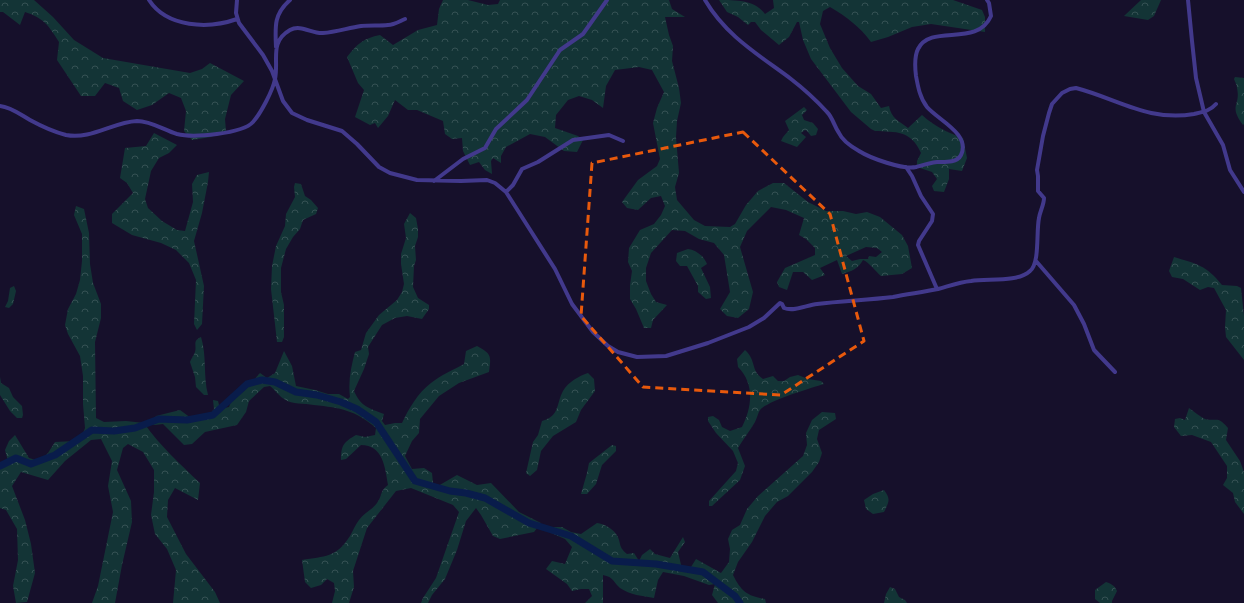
<svg xmlns="http://www.w3.org/2000/svg" width="1244" height="603" font-family="Ubuntu,sans-serif">
  <style>
    .forest { fill: url(#forest-crowns); fill-rule: evenodd }
    .lines { fill: none; stroke-linecap: round; stroke-linejoin: round }
    .river { stroke: #091c4b; stroke-width: 7 }
    .minor { stroke: #42398c; stroke-width: 4 }
    .marked { fill: none; stroke: #e8590c; stroke-width: 3; stroke-dasharray: 8 5; stroke-linejoin: round }
  </style>
  <defs>
    <pattern id="forest-crowns" width="20" height="18" patternUnits="userSpaceOnUse"><rect width="20" height="18" fill="#133436"/><path d="M2 6a3 3 0 1 1 6 0M12 15a3 3 0 1 1 6 0" fill="none" stroke="#355154"/></pattern>
  </defs>
  <rect width="100%" height="100%" fill="#16102b"/>
  <path class="forest" d="M0 0H34L53 17 74 40 103 58 190 73 202 69 210 63 244 81 231 95 225 119 226 131 211 137 192 140 184 131 186 111 181 98 169 93 152 105 137 110 123 101 119 88 105 83 95 96H81L57 60 59 42C49 26 44 18 25 12L20 25 3 12H0Z
    M443 0H468L488 5 498 4 500 0H669L672 9 685 17H665L669 35 673 46 672 61 679 88 681 103 677 121 676 137 679 173 675 187 677 200 694 220 705 226 730 227 735 224 746 205 758 191 773 183H784L808 202 826 211H843L856 214 867 212 880 217 902 235 908 246 912 268 902 274 881 276C876 272 869 262 863 260 858 269 852 271 842 274L837 260 820 268 825 275 812 280 803 272H793L787 290 779 287 777 282 785 268 815 255V248L806 239 799 235 804 218 786 210 771 207 747 231 740 247 753 292 749 309 738 318 727 316 720 309 730 292 724 255 714 243 699 239 685 231 672 230 651 253 646 268V281L651 294 656 302 667 305 653 320 651 328H644L636 309 630 299V285L632 271 628 262 629 248 640 230 654 224 661 215 665 206 661 196 651 198 638 210 627 208 622 202 638 180 657 166 660 159 653 123 657 108 664 92 652 70 639 67 615 70 606 86 603 108 592 100 579 96 568 100 556 115 555 128 578 136 583 140 577 152 564 151 545 137 530 134 506 147 501 156V163L493 158 491 161 492 174 485 170 479 162 470 165 463 151 462 138 452 139 445 134 443 121 417 110H408L395 100 388 116 378 128 375 123 370 125 355 117 364 90 358 83 347 57C357 44 364 38 380 35L393 45 418 30 437 25 439 9ZM866 247 877 248 882 252 876 257 869 256 868 259H860L852 261 846 256Z
    M719 0C736 0 755 0 765 14L774 8 773 0H953L982 10 985 17V32L931 24 912 27 888 37 871 42C860 27 847 17 830 7L823 11 820 24 830 48 842 68 858 86 871 94 881 108 889 106C891 118 899 121 908 128L922 115C934 126 948 133 963 138L967 158 962 171 949 169V179L944 192 934 191 932 186 937 179 932 172 917 167V161L921 153C911 130 896 132 875 131L871 129 851 112 811 59 803 40 799 22H797L789 37 779 45 761 30 755 22H751L748 25 738 17 727 12Z
    M1141 0H1161L1154 16 1148 20 1124 16Z
    M1235 77 1244 78V124L1243 125C1228 105 1241 106 1237 88 1237 85 1235 82 1234 79Z
    M804 107 807 110 802 115 804 120 813 123 818 129 816 135 811 136 807 131 805 130 801 133 806 137 797 147 781 141 783 137 789 130 785 121Z
    M154 133 177 145 169 153 159 158 151 171 145 199 148 208 162 221 177 230 185 231 193 202 192 184 197 175 209 172 208 182 202 213 194 241 204 286 202 324 197 330 194 324 196 280 189 263 176 250 161 243 132 235 112 223V214L133 193 127 183 120 178 125 148 146 146Z
    M295 183 301 184 305 196 311 200 318 208 316 214 303 220 300 229 293 237 286 249 281 268V292L284 305V337L282 342H277L271 289 272 266 276 246 285 226 286 214 295 197 294 187Z
    M76 206 84 209 89 233 90 264 93 283 101 304V318L95 342 96 418 104 422 126 421 144 423C160 446 180 464 200 483L198 500 175 488 168 500 167 517 186 554 215 592 220 603H173L176 570 167 549 155 534 151 515 154 492V470L143 452 128 444 123 448 117 470 131 501 132 522 122 565 115 603H92L98 586 113 512 108 486 112 461 101 439 91 440 65 461 48 480 21 472 12 486 25 520 31 544 35 573 27 602 16 603 13 586 18 560 17 529 6 510 0 508V463L3 468 8 461 5 450 9 441 15 435 29 458 39 461 48 453 55 442 75 441 82 436 85 428 83 404V376L80 356 68 334 65 325 68 309 76 294 80 280 82 261V234L74 215Z
    M410 213 416 218 418 229V237L415 246 416 260 414 266 413 287 418 298 429 305V309L422 319 407 316 395 318 382 325 368 347 369 354 364 369 354 391C361 407 369 408 384 414L382 421 385 425 395 423H402C409 408 418 393 431 383 441 375 453 370 464 364L466 351 477 346C492 354 491 356 489 372L459 383 439 396 420 419 419 433 412 441 405 456 412 469 424 468 432 473 433 483 438 486 457 475 477 485 491 483 519 512 541 523 534 532 500 539 493 536 481 515 476 508 466 521 457 550 445 579 432 595 428 603H421L423 598 436 578 459 512 453 505 411 488 396 491 367 528 353 571 354 587 349 603H332L335 591 334 583 327 579 321 585 311 588 305 582 302 560C325 556 336 558 350 536 353 531 355 525 359 520 364 513 372 510 377 503 383 495 379 492 388 485 385 467 383 445 361 445L346 459 341 460C341 445 344 442 356 435L365 437 375 435 376 428C355 410 341 408 314 405 304 403 293 405 284 399 279 396 275 390 270 386L264 387 249 401 246 412 237 425 205 432 192 444 184 445 163 424 155 425 150 424 156 416 180 410 195 421 211 413 214 409 213 400 218 401 220 409 229 407 233 397 244 391 260 373 267 378 275 373 284 351 292 366 296 386 315 390 328 394H339L348 399 350 397C348 381 351 367 355 352L361 350 366 333 379 315 397 300 402 292 404 284 401 264V254L406 238 404 224Z
    M688 249C696 250 704 256 707 264L701 268 710 287 711 298 706 299 698 292V286L687 266H680L676 261 677 253Z
    M1174 257C1197 264 1206 265 1222 285L1237 286 1241 288 1244 316V360L1226 337 1225 327 1226 310 1214 288 1208 287 1200 290 1183 279 1172 277 1169 271Z
    M14 286 16 291 13 304 9 308 5 307 8 301 10 288Z
    M201 337C207 356 203 376 208 395H204L196 387 195 377 190 362C191 359 194 355 195 352 197 345 192 341 201 337Z
    M745 350C757 361 750 370 763 379L773 376 778 381H784L790 377 798 375 808 379 821 381 824 384C811 388 767 401 760 410 758 413 757 418 755 422 750 431 743 439 738 448L745 466 740 480 712 506H709V501L736 471 738 463 733 451 716 433 708 421V417L713 416 719 420 722 427 730 431 742 427C752 407 755 384 738 367L737 359Z
    M588 373 594 379 595 391 581 410 576 422 553 436 541 451 537 470 530 476 526 473 533 442 538 435 542 421C560 416 556 404 563 391 568 382 579 376 588 373Z
    M0 377 1 383 9 388 13 397 22 406 23 415 22 418H17L10 411 0 395Z
    M1189 408C1193 411 1202 418 1205 419 1218 422 1217 415 1228 428L1226 440 1240 461 1244 472V514L1235 502 1233 493 1223 485 1227 478V466L1211 442 1192 435 1181 436 1174 427 1175 419 1180 418 1185 420Z
    M822 412 835 413 836 419 819 430 817 439 822 453 819 462 812 472 788 496 777 502 765 516 752 542 738 562 733 575C741 591 747 596 765 599L766 603H718L712 595 715 584 709 585 684 576 663 572 658 580 654 598C643 596 630 595 620 588 613 582 614 577 603 575V603H585L592 596 589 589H581L572 591 567 584 546 569 552 561 565 564 572 547 565 539 549 532V527H562L571 532 581 534 597 523C604 524 612 528 616 534 622 542 617 546 627 554L634 553 639 561 642 555 650 549 655 554 670 558 683 537 685 542 678 552 682 569 691 567 696 559 721 573 729 562 730 549 728 539 732 530 740 525 747 509 758 496 803 456 807 445 806 433 812 420Z
    M612 445 616 446V451L602 465 596 484 587 494H581L587 473 589 463Z
    M884 490C891 499 889 502 884 512L873 514 866 509 864 500 873 494Z
    M1106 582C1112 584 1115 586 1117 591L1112 601V603H1100L1095 599V590Z
    M890 587 895 589 899 597 905 600 907 603H884L886 594Z"/>
  <g class="lines">
    <path class="river" d="M0 466 16 458 31 464 55 455 92 430 114 431 135 428 159 419 187 420 213 415 247 384 262 380 275 382 296 392 317 395 341 402 357 409 376 422 415 481 450 491 466 493 485 498 529 523 571 536 612 561 656 564 703 572 735 596 740 603"/>
    <path class="minor" d="M149 0C167 28 209 29 237 19
      M237 0 236 13 239 23 263 55 272 71 283 101 292 113 307 120 342 131 357 144 379 167 390 173 417 180 461 181 487 180 495 183 506 192 555 269 572 304 593 332 608 346 618 352 637 357 666 356 708 343 749 327 764 318 780 303 782 304 784 308C794 312 807 305 817 304 842 301 868 300 893 297 908 294 924 292 938 289 949 286 960 282 971 281 987 278 1017 283 1030 271 1040 263 1036 232 1039 218 1040 211 1044 205 1044 198L1038 191V176L1037 170 1043 136 1049 113 1052 104 1062 93 1070 89 1076 88C1118 99 1149 122 1194 114 1203 112 1210 111 1216 104
      M705 0C726 36 759 55 791 79 804 89 816 100 827 112 833 118 834 126 839 133 842 140 852 147 859 151 870 158 903 170 916 167 923 165 929 163 937 162 945 162 957 163 961 155 971 134 938 120 927 107 920 98 918 87 916 76 915 68 914 57 918 49 931 23 977 48 991 16L989 3 987 0
      M1188 0 1192 41 1196 78 1204 112 1223 145 1230 170 1244 192
      M276 47C275 26 274 14 290 0
      M0 106C11 107 21 115 30 120 41 126 54 132 66 135 91 140 113 122 137 121 151 121 164 130 177 134 193 138 242 134 253 122 261 113 273 90 275 79 279 60 269 42 290 30 301 24 312 34 323 33 336 32 348 28 361 26 370 25 380 26 388 25 394 25 400 21 405 19
      M906 167 912 176 921 196 933 214 932 221 919 241 918 245 937 289
      M434 181 463 159 485 148 496 129 527 100 560 50 583 34 607 0
      M506 192 513 185 522 169 538 162 573 140 609 135 623 141
      M1036 261 1074 305 1084 324 1094 350 1115 372"/>
  </g>
  <path class="marked" d="M743 132 830 214 864 341 781 395 643 387 581 316 592 163Z"/>
</svg>
